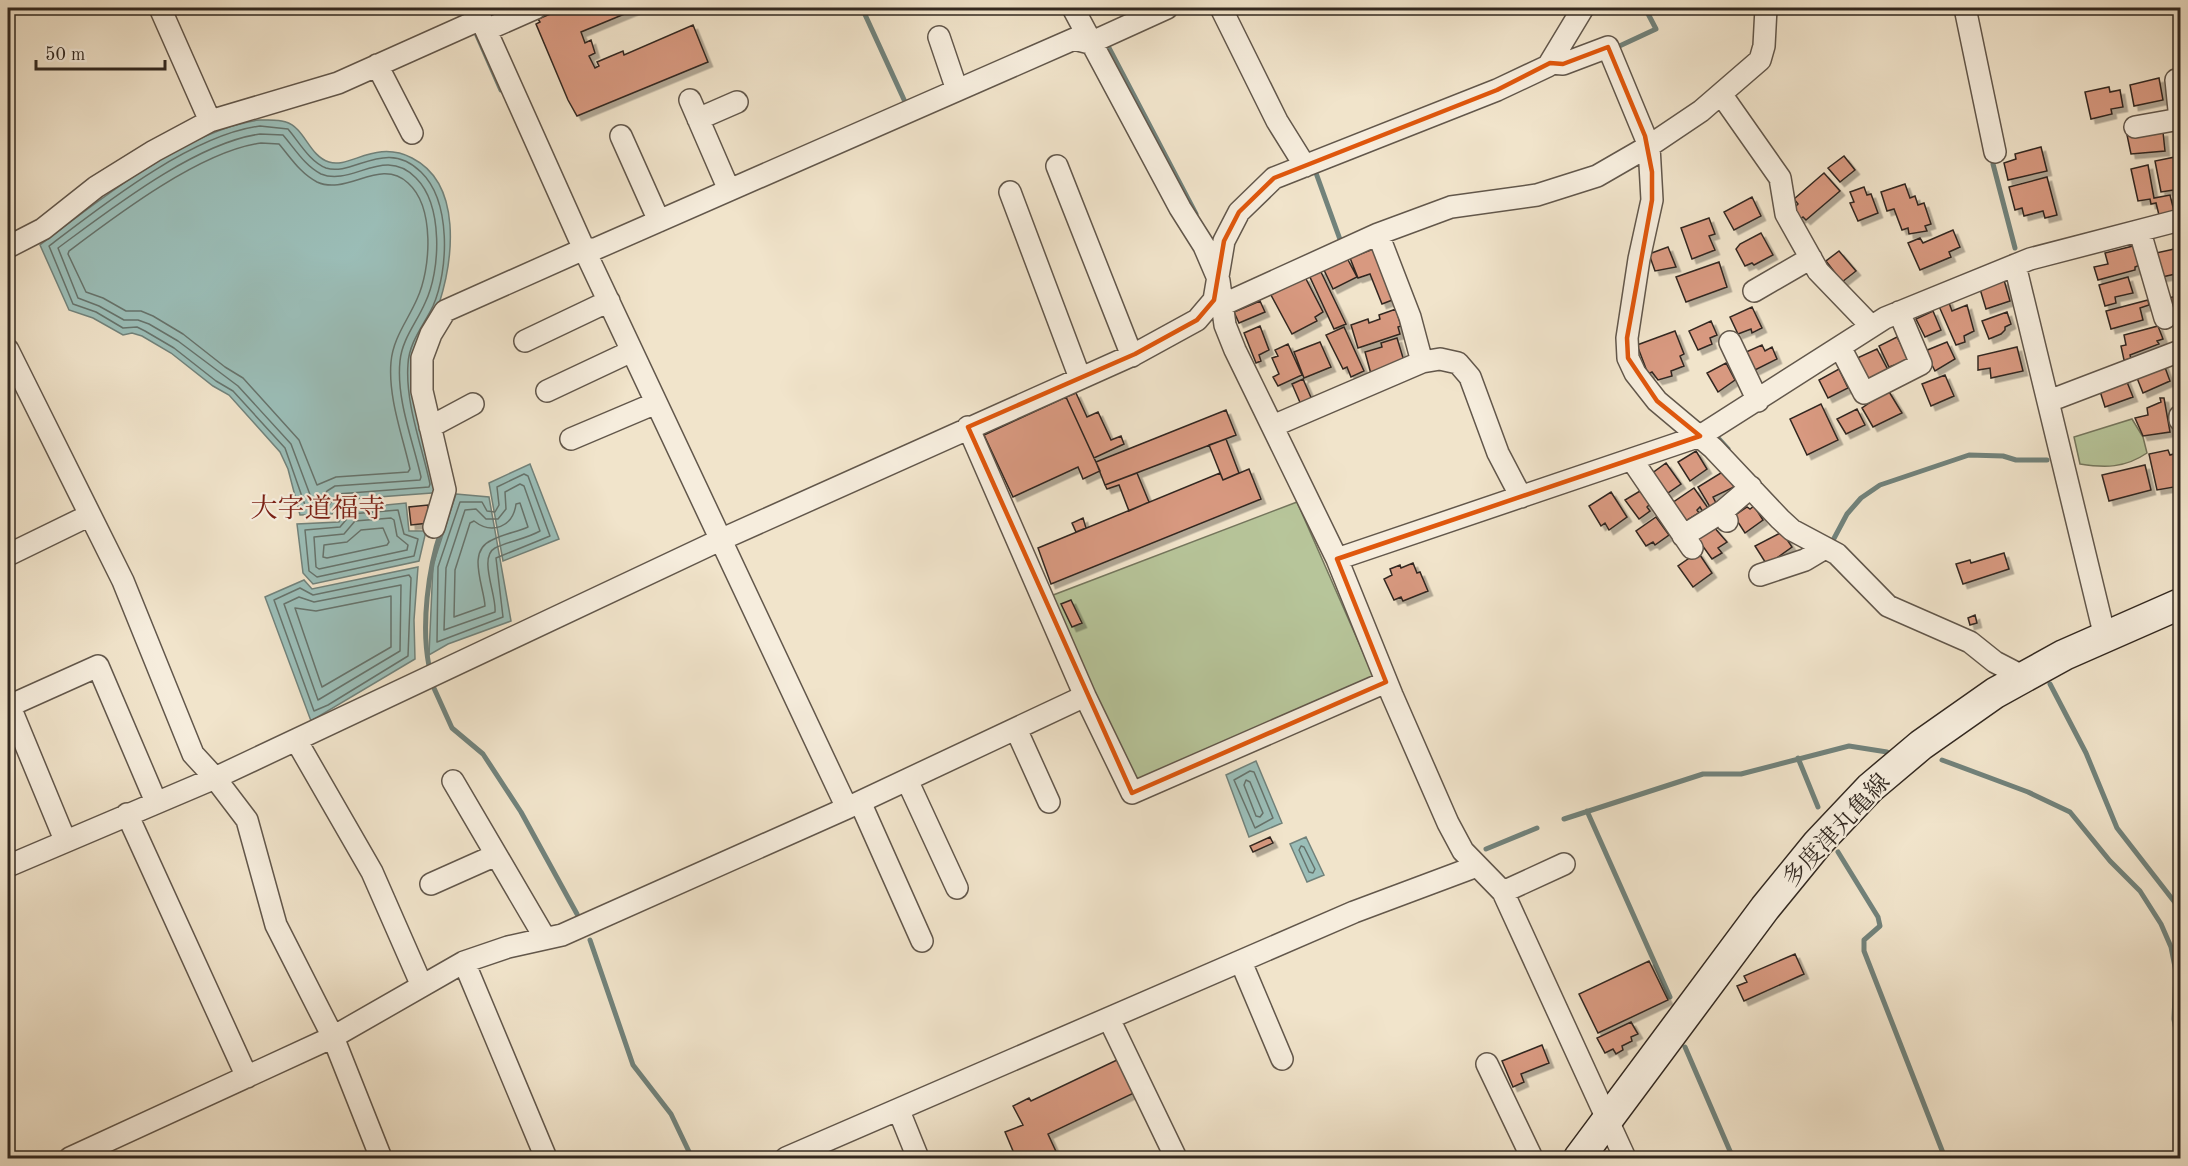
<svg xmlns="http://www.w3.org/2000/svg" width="2188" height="1166" font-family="'Old Standard TT','Noto Serif JP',serif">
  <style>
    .green { fill: #b7c59a; stroke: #74765d; stroke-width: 1.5 }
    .water { fill: #9bbeb8; stroke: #71827b; stroke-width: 1.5 }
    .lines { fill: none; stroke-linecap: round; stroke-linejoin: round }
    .shore { stroke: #66736c; stroke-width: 1.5 }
    .stream { stroke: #71827b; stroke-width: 5 }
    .building { fill: #d89980; stroke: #322820; stroke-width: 1.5; filter: url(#shadow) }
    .street-casing { stroke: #62574b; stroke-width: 24 }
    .secondary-casing { stroke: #322820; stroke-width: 33 }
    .street { stroke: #f6eddd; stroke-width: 21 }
    .secondary { stroke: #f6eddd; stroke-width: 30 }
    .marked { fill: none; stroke: #df570d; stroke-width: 4.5; stroke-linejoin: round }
    .labels { text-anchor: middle; stroke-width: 4.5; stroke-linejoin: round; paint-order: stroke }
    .street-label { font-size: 24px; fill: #322820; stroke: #f6eddd }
    .quarter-label { font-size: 27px; fill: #7a1f14; stroke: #f6eddd }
  </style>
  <defs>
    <filter id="shadow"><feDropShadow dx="4.5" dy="4.5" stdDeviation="0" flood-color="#0004"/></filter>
  </defs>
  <rect width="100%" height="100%" fill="#f1e4cb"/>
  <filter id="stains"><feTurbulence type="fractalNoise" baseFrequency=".00333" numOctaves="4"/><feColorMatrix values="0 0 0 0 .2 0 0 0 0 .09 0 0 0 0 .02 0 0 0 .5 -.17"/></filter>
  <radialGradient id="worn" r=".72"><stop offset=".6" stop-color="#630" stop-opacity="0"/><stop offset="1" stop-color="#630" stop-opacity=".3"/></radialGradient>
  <path class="green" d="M2132 419 2143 437 2147 453C2125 468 2105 468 2080 464L2074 437Z
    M1297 502 1373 675 1372 681 1135 783 1048 597Z"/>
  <path class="water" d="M259 120C268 120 278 119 286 122 305 128 309 156 329 162 350 169 375 139 412 158 463 184 453 260 439 304 436 314 426 322 425 332 422 346 427 364 428 378 430 415 433 453 435 491L432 493 338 500 332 514 300 515 288 469 280 452 229 395 213 386 171 353 142 336 132 333 123 335 93 318 69 310 40 245C98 201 186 130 259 120Z
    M530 464 559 539 503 561 489 483Z
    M456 494 489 497 511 621 448 644 429 655 433 565Z
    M406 503 409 531H426L419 561 313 584 303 573 297 524 339 522 345 509Z
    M418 567 414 620 415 659 311 721 265 597 304 580 312 589Z
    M1256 761 1282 823 1249 837 1226 775Z
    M1306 837 1324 875 1307 882 1290 844Z"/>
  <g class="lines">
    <path class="shore" d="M260 126 288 129C299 142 310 162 326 168 353 177 386 137 421 172 451 201 449 269 433 306 424 325 409 342 408 364 405 403 422 446 430 484L429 487 337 494 327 508H306L285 448 233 391 216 381 174 348 145 331 137 327 123 328 96 312 73 304 49 246C104 204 191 135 260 126Z
      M260 134 283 135C295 149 305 166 321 174 352 187 384 145 416 178 443 205 441 270 425 303 417 322 402 339 400 361 396 399 413 441 421 477L420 480 335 486 327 491 322 500H312L291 444 238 386 178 341 149 324 138 320H124L99 306 78 298 58 248C111 209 195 143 260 134Z
      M261 143 279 144C291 158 300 173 317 182 347 196 380 157 408 183 435 207 431 269 417 299 408 320 393 338 391 362 388 397 402 434 410 469L408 472 336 477 317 485 299 440 243 378 225 367 183 334 153 316 141 311H126L103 298 86 292 68 254 69 251C118 214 201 151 261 143Z
      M524 474 528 476 550 536 496 558 503 617 437 642 438 567 460 502H482L487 511 495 512 499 505 497 487Z
      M520 484 524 486 540 531C526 539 509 541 495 548 478 557 497 596 495 612L444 630 446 568 465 510 476 509 486 519H498L506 509 505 492Z
      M520 503 528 527C517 532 503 534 492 540 466 551 484 586 485 606L454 617 455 570 470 523 474 521C492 535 513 527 516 504Z
      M398 510 404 534 418 539 414 556 317 577 309 571 305 530 340 527 351 514Z
      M391 518 394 520 397 536 408 545 407 550 319 569 316 567 314 537 344 534 355 521Z
      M383 528 389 542 387 545 327 558 323 557 324 545 347 542 361 530Z
      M409 575 411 578 408 656 328 705 314 711 274 600 300 588 313 595Z
      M401 585 400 651 318 700 284 604 299 597 314 602Z
      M391 596V647L322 687 295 608 316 611Z
      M1250 771 1254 772 1273 818 1255 828 1234 780Z
      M1246 780 1250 782 1263 813 1260 817 1256 816 1244 785Z
      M1301 846 1304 847 1315 869 1313 873 1309 872 1299 850Z"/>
    <path class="stream" d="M862 8 906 104
      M476 33 501 90
      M1108 46 1196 214
      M1613 49 1656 29 1645 8
      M1993 164 2015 248
      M1316 173 1342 245
      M1718 438 1728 449
      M1831 544 1847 514 1861 498 1880 485 1969 455 2003 456 2016 460H2047
      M429 666C421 626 428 569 441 531
      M2050 684 2086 753 2117 828 2180 909
      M433 686 452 728 483 754 521 812 577 914
      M1798 758 1818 807
      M1942 760 2028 792 2070 812 2110 861 2140 891 2161 924 2171 947 2176 972 2174 1019 2180 1054
      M1587 811 1670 997
      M1564 819 1703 774H1741L1849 746 1887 752
      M1486 849 1537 828
      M1838 852 1878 917 1880 926 1864 940V951L1945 1158
      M590 940 633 1065 671 1114 692 1158
      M1685 1047 1733 1158"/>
  </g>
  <path class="building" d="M565 8H639L581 32 585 43 591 40 595 53 589 56 595 68 599 66 597 62 623 51 624 55 693 25 708 62 577 116 568 100 536 24 540 22 538 19Z
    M2159 78 2163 100 2134 106 2130 85Z
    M2109 87 2110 92 2120 90 2123 107 2111 109 2112 114 2091 119 2085 92Z
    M2163 132 2165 151 2131 154 2127 135Z
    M2041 147 2047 171 2008 180 2004 163 2016 159 2015 154Z
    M1844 156 1855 170 1840 182 1828 168Z
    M2175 157 2177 168 2180 167V189L2161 192 2155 161Z
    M2148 165 2154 198 2170 195 2174 211 2159 215 2156 203 2151 204 2150 199 2138 201 2131 169Z
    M1824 173 1840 191 1806 220 1803 217 1800 219 1792 210 1798 204 1794 199Z
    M2047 177 2057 215 2045 218 2043 211 2024 216 2022 208 2015 210 2009 187Z
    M1905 184 1910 198 1915 196 1918 205 1924 203 1931 224 1925 226 1927 231 1909 234 1908 228 1902 230 1894 209 1887 211 1881 192Z
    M1864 187 1867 195 1871 194 1878 213 1858 221 1850 203 1854 202 1850 192Z
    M1752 197 1761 216 1734 230 1724 212Z
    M1709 218 1715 234 1709 236 1715 250 1692 259 1681 228Z
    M1953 230 1960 247 1949 252 1951 257 1920 270 1908 243 1920 238 1923 243Z
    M1761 233 1773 255 1754 265 1752 263 1745 266 1736 249 1740 244Z
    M2137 245 2140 265 2135 267V270L2098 280 2094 267 2108 264 2105 253Z
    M1668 247 1676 267 1655 271 1649 254Z
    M1376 248 1395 299 1382 304 1370 274 1358 278 1350 258Z
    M2179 248 2180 273 2162 277 2156 253Z
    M1839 251 1856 271 1842 282 1826 261Z
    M1347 258 1357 277 1333 289 1324 270Z
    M1719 262 1727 287 1686 302 1676 277Z
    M1320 270 1346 324 1334 329 1309 275Z
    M1305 277 1323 312 1315 317 1317 321 1292 334 1271 295Z
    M2128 277 2133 293 2115 297 2116 303 2105 306 2099 285Z
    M2004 280 2010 301 1986 309 1980 289Z
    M2180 295V322L2175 323 2169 298Z
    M1948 300 1952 311 1967 305 1974 331 1964 336 1965 342 1956 345 1938 304Z
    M2148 300 2149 305 2140 308 2143 320 2111 329 2106 311Z
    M1260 301 1265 312 1239 323 1234 312Z
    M1752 307 1762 328 1752 333 1751 329 1738 334 1730 317Z
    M1396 309 1401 326 1398 327 1400 334 1358 348 1351 325 1368 319 1369 323 1380 319 1379 315Z
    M1933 311 1941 330 1925 337 1916 319Z
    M2007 312 2011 324 2005 327V330L2001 334 1989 339 1982 321Z
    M1711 321 1717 335 1710 338 1712 344 1698 350 1689 331Z
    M1260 326 1269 350 1259 355 1261 361 1256 363 1244 333Z
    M2158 326 2163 339 2157 341 2159 344 2130 355 2131 359 2124 360 2121 346 2126 345 2124 335Z
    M1344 327 1364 371 1351 377 1347 367 1343 369 1326 335Z
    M1675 331 1684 354 1680 356 1684 366 1671 371 1672 376 1658 380 1652 372 1648 374 1637 345Z
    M1897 337 1909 360 1889 367 1879 346Z
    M1397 338 1404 361 1371 374 1365 352 1382 347 1381 343Z
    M1320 342 1331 367 1304 378 1294 352Z
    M1947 342 1955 359 1935 371 1925 351Z
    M1288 344 1302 375 1278 386 1273 377 1279 374 1272 358 1278 356 1275 350Z
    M1762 345 1765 351 1772 347 1777 359 1755 370 1746 352Z
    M2017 347 2023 371 1991 378 1990 368 1978 370V356Z
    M1877 349 1888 370 1866 380 1855 359Z
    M2163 362 2170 381 2143 393 2135 373Z
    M1726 363 1735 380 1718 392 1707 373Z
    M1839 369 1848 388 1828 398 1819 380Z
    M1945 375 1954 396 1931 406 1922 384Z
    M2125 377 2133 397 2105 407 2099 388Z
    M1303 379 1313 402 1302 407 1292 384Z
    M1888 390 1902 413 1873 427 1862 408Z
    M1076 393 1087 417 1098 412 1111 440 1121 436 1124 444 1094 458 1066 397Z
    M1066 397 1100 471 1083 479 1078 467 1013 497 984 435Z
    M2160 398H2164L2170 432 2143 436 2135 418 2148 415 2147 408 2161 402Z
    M1821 404 1838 440 1807 455 1790 419Z
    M1857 409 1865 425 1846 434 1837 419Z
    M1226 410 1236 435 1105 485 1096 462Z
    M1226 439 1239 473 1223 480 1209 445Z
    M2168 450 2170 455 2174 454 2180 486 2157 490 2149 454Z
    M1696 451 1707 469 1690 481 1678 462Z
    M1666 463 1681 484 1665 495 1651 474Z
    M2145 465 2151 490 2109 501 2102 475Z
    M1249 469 1261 499 1051 584 1038 548 1220 473 1223 480Z
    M1724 471 1734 487 1713 497 1716 503 1710 507 1698 487Z
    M1137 473 1149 502 1129 511 1119 485 1107 489 1105 485Z
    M1694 488 1708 508 1703 512 1700 507 1697 510 1699 513 1684 522 1672 503Z
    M1640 491 1650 504 1647 507 1650 511 1639 519 1625 500Z
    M1611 492 1627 517 1609 530 1605 523 1601 526 1589 506Z
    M428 505 429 523 411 525 409 507Z
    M1754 506 1763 520 1745 533 1734 516 1747 507 1750 509Z
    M1656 517 1669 535 1655 545 1653 542 1646 546 1636 531Z
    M1083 518 1086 528 1076 532 1072 523Z
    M1713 526 1727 542 1718 548 1722 553 1712 559 1697 538Z
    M1782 532 1792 547 1767 565 1755 546Z
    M1698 552 1712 573 1693 587 1678 566Z
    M2004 553 2009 569 1963 584 1956 564 1970 560 1971 563Z
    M1413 563 1417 573 1420 572 1428 591 1403 601 1401 597 1394 600 1384 579 1392 575 1390 569 1400 565 1401 568Z
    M1071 600 1082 623 1072 627 1061 604Z
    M1975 615 1977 623 1970 625 1968 618Z
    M1270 837 1273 843 1253 852 1250 846Z
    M1795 954 1804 974 1744 1001 1737 986 1747 982 1744 976Z
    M1649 961 1668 1000 1598 1033 1579 994Z
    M1631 1022 1638 1034 1631 1037 1632 1041 1622 1046 1623 1050 1616 1054 1613 1049 1605 1053 1597 1038Z
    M1542 1045 1549 1063 1521 1074 1524 1082 1513 1087 1502 1061Z
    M1119 1059 1136 1092 1048 1134 1059 1158H1016L1005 1132 1023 1125 1013 1106 1029 1098 1031 1101Z"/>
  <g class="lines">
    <defs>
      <path id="street" d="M160 8 210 121
        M476 8 584 249 847 808
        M1073 8 1180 208 1204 246 1219 281 1225 325 1235 350 1337 559 1392 695 1448 823 1463 851 1503 892 1625 1158
        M1221 8 1277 121 1305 166
        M1766 8 1764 46 1760 60 1701 111 1649 146 1652 200 1639 259 1627 338 1628 358 1635 373 1657 401 1713 448 1780 519 1792 530 1837 554 1888 606 1970 642 1995 662 2024 677
        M1965 8 1995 152
        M486 30 536 8
        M939 37 957 90
        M377 65 412 133
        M2176 80 2180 120
        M1721 94 1780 178 1786 214 1818 271 1871 326
        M690 100 729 190
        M698 119 737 102
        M2135 127 2180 119
        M621 136 659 221
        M1057 166 1132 356
        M1010 192 1080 378
        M2140 232 2165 318
        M1378 234 1410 317 1422 362
        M8 247 43 229 96 187 154 151 210 121 338 83 481 19
        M2015 265 2105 637
        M1754 291 1811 258
        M1222 305 1378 234 1451 207 1537 195 1597 176 1649 146 1608 47 1563 64 1550 63
        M525 341 609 301
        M1730 342 1758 401
        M1840 347 1864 393 1921 364 1899 312
        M8 350 123 581 193 754 215 778 247 820 276 925 333 1037 381 1158
        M547 391 632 351
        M2049 401 2180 351
        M2180 416V420
        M1273 426 1422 362 1440 359 1458 363 1470 377 1498 453 1521 497
        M430 427 473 404
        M571 439 656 403
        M1632 460 1692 548
        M1727 521 1723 511 1751 487
        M434 527 445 490 422 391V358L431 334 445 311 584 249H595L1074 39 1090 43 1167 8
        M1683 536 1723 511
        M8 555 90 515
        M1337 559 1700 436 1885 318 2030 259 2180 220
        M1760 575 1805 560 1825 548
        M1085 696 1132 793 1386 682
        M8 702 65 840
        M9 706 98 666 156 802
        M1016 729 1049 802
        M296 740 372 872 422 986
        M907 780 957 888
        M453 781 545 938
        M860 802 922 941
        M127 814 247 1077
        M8 866 215 778 720 540 1135 354 1197 320 1214 300 1224 241 1239 212 1274 178 1497 90 1548 66 1583 8
        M431 884 496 855
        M1503 892 1564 864
        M464 962 546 1158
        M1241 962 1282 1059
        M1109 1019 1176 1158
        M1487 1064 1532 1158
        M899 1111 918 1158
        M70 1158 333 1037 464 962 508 947 562 935 847 808 1085 696 968 427
        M786 1158 1354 912 1477 866"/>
      <path id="secondary" d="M1579 1158 1765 908 1818 843 1870 788 1921 745 1995 693 2064 655 2180 604"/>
    </defs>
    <use href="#street" class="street-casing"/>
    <use href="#secondary" class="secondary-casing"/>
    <use href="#street" class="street"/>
    <use href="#secondary" class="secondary"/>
  </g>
  <path class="marked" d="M1608 47 1645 136 1652 172V200L1627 338 1628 358 1657 401 1700 436 1337 559 1386 682 1132 793 968 427 1135 354 1197 320 1214 300 1224 241 1239 212 1274 178 1497 90 1550 63 1563 64Z"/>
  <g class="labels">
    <g class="street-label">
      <text transform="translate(1836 830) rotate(-47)" y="8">多度津丸亀線</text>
    </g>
    <g class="quarter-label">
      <text x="318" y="517">大字道福寺</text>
    </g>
  </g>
  <rect width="2188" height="1166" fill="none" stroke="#f1e4cb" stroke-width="30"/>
  <rect x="9" y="9" width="2170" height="1148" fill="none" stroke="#322820" stroke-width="3"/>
  <rect x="15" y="15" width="2158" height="1136" fill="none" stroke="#322820" stroke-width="1.5"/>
  <path d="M36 60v9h129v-9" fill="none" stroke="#322820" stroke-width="3"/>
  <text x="45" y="60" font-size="18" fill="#322820" stroke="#f6eddd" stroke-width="4.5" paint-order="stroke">50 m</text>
  <rect width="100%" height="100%" filter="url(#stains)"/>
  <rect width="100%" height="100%" fill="url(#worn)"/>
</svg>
